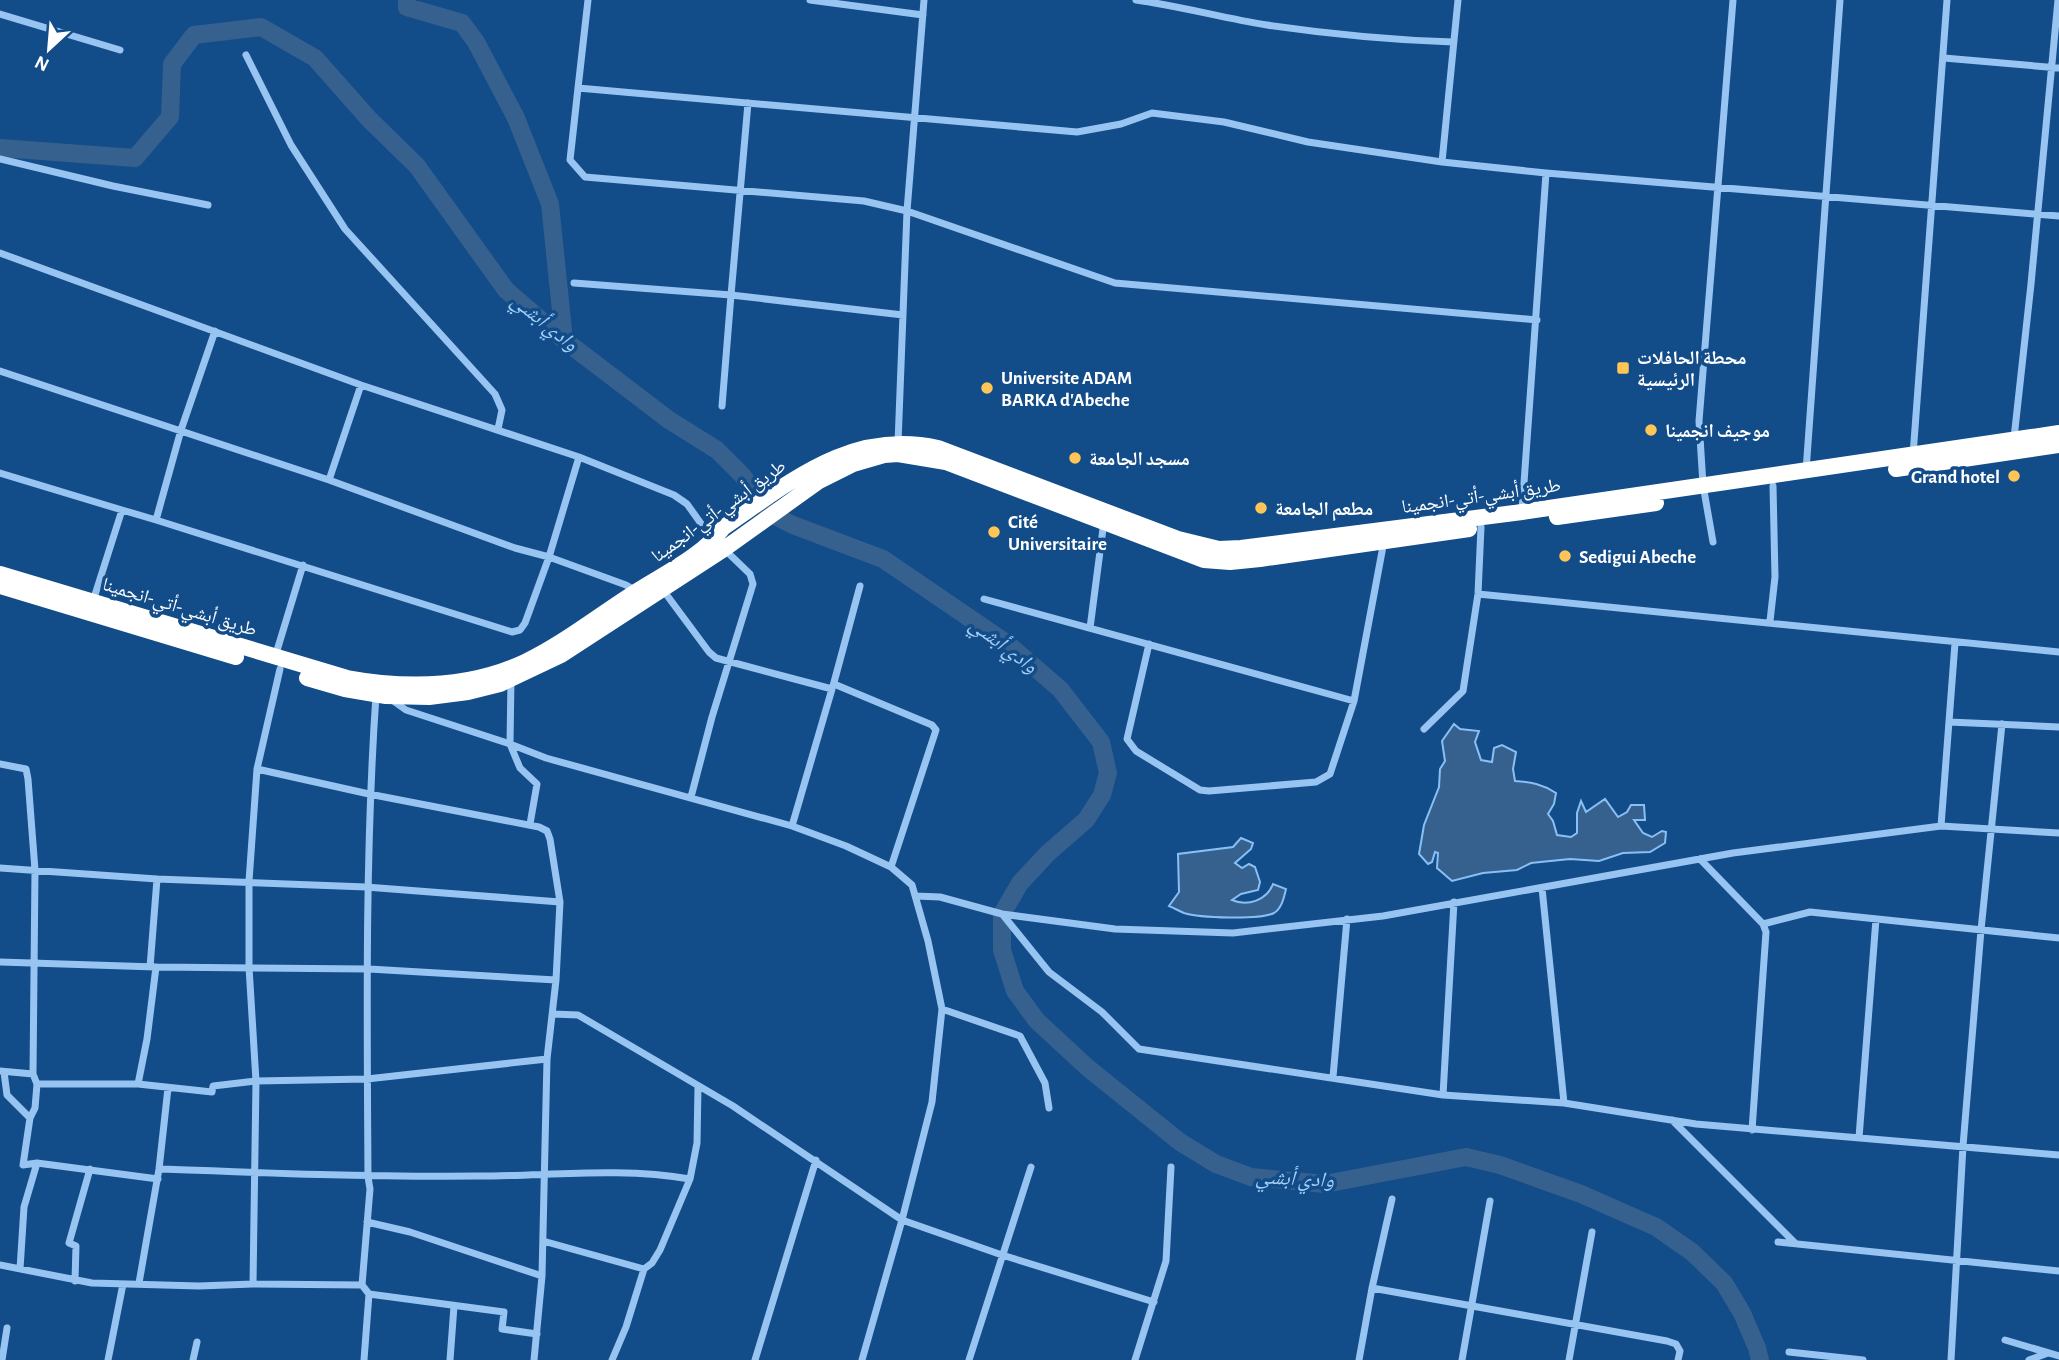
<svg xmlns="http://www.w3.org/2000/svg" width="2059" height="1360" font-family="'Alegreya Sans','Noto Naskh Arabic',sans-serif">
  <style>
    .water { fill: #36618e; stroke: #89c0f4; stroke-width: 2 }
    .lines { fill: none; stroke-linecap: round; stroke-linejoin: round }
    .river { stroke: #36618e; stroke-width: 18 }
    .street { stroke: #98c4f1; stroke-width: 7 }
    .highway { stroke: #fff; stroke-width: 16 }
    .poi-dot { fill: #ffc657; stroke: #124c89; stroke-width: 2.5 }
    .labels { text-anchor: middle; stroke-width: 7; stroke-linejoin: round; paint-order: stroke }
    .poi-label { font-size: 19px; font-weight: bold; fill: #fff; stroke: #124c89; text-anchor: start }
    .street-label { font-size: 19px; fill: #fff; stroke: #124c89 }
    .water-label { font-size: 21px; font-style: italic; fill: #a3cef8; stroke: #124c89 }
  </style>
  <rect width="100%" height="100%" fill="#124c89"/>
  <path class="water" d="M1454 724 1460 729 1479 731 1475 742 1481 760 1492 762 1494 748 1502 745 1516 752 1513 769 1515 781C1531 782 1542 784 1556 793L1554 804 1548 814 1553 821 1557 835 1571 837 1577 833V813L1581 801 1586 812 1605 799 1618 817 1627 812 1631 805H1644L1645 820H1634L1643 833 1652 837 1662 831 1666 832 1665 843 1650 852 1623 853 1599 861 1570 859 1531 863 1517 870 1483 873 1452 881 1437 868 1438 853 1435 852 1432 862 1428 864 1419 854 1424 825 1439 787 1440 769 1445 761 1442 741Z
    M1241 838 1253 843 1251 849 1235 863 1242 868 1249 864 1255 867 1260 882 1258 890 1241 894 1232 900C1248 907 1267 900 1273 884L1286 889C1284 897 1282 908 1274 913 1261 920 1199 918 1184 913 1179 911 1174 908 1169 906L1179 892 1178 854 1233 847Z"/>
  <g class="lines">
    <path class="river" d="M407 0V7L462 23 476 42 516 118 550 204 564 340
      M0 148 135 158 170 117 172 64 194 35 261 27 315 58 369 119 417 166 506 290 564 340 669 420 717 450 742 475 766 508 777 517 793 525 883 559 1009 645 1060 689 1101 742 1108 773 1102 795 1086 820 1048 853 1020 883 1002 914V950L1015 991 1037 1021 1088 1068 1180 1142 1216 1164 1251 1177 1325 1184 1466 1157 1500 1165 1581 1194 1656 1227 1692 1252 1724 1283 1742 1313 1757 1348 1760 1360"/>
    <path class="street" d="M588 0 578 88 1077 132 1121 124 1152 113 1224 122 1308 142 1442 162
      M810 0 923 15
      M1136 0C1180 6 1223 18 1267 25 1329 34 1391 40 1453 42
      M1458 0 1442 162 1546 173 2059 216
      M0 14 120 50
      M246 55 291 145 345 229 495 394 502 410 498 429
      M1944 58 2059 68
      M578 88 570 160 585 177 864 201 907 211 1115 283 1537 320
      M748 103 731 295 903 315
      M0 159 113 186 208 205
      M0 253 361 385 579 457 549 557 525 623 520 630 512 632 156 520
      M574 283 731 295 722 406
      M0 371 329 480 515 548 549 557 626 585 636 591
      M2014 438 2031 284 2058 0
      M898 443 907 211 924 0
      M1913 455 1947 0
      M579 457 674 495 687 504 712 539
      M1806 471 1840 0
      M0 473 122 510
      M329 480 361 385
      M1522 511 1546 173
      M1713 542 1703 485 1699 421 1733 0
      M663 590 709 652 716 658 832 689 792 826
      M1478 594 2059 652
      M984 599 1354 701 1384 541
      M93 601 122 510 156 520 181 430 215 331
      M1770 621 1775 577 1773 486
      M1090 628 1104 521
      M1149 644 1127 739 1136 751 1200 790 1209 791 1316 782 1330 774 1354 701
      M275 657 303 565
      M280 669 257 769 369 794 539 827 547 831 550 839 560 902
      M511 679 510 744 546 758 792 826 846 846 891 867 912 885 928 941 942 1009 932 1102 902 1220 862 1360
      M834 684 932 725 936 730 891 867
      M833 686 860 586
      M392 700 406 710 510 744 520 768 537 784 530 824
      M1949 722 2059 727
      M1424 729 1463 691 1478 594 1481 527
      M0 764 26 769 28 779 35 870 33 1074
      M691 797 712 717 753 584 750 574 724 549
      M1941 826 1955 643
      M1700 859 1763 924 1766 932 1752 1130
      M0 868 157 879 366 887 560 902 556 980 547 1059 367 1079 256 1081 213 1086 212 1092 138 1084H37L33 1074 0 1071
      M1542 888 1564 1103
      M916 896 940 897 1002 914 1115 929 1233 933 1383 916 1733 853 1941 826 2059 833
      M1003 915 1049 972 1102 1012 1139 1049 1443 1095 1564 1103 1696 1124 2059 1155
      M1876 919 1860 1124 1859 1138Z
      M1763 924 1810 912 2059 938
      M0 962 156 967 369 969 556 980
      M150 967 157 879
      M942 1009 1020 1036 1045 1083 1049 1108
      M553 1014 578 1015 733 1106 902 1220 1002 1255 1154 1302
      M4 1072 7 1095 30 1118
      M1333 1077 1347 919
      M37 1084 35 1108 30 1118 23 1165 37 1163 158 1179
      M138 1084 147 1039 156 967
      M1443 1095 1454 902
      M1672 1120 1795 1243
      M159 1169C266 1173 372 1177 478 1176 548 1176 620 1167 690 1179
      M367 1222 410 1232 542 1276
      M543 1241 644 1269
      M1778 1242 2059 1271
      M0 1265 92 1283 199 1286 253 1284 362 1285
      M20 1269 24 1207 37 1163
      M75 1281 76 1246 69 1243 90 1169
      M139 1283 159 1169 168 1088
      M253 1284 256 1081 249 967V881L257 769
      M1372 1288 1392 1199
      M369 1294 504 1312 502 1329 537 1334
      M2005 1340 2059 1356
      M1789 1352 1863 1360
      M2 1360 7 1328
      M108 1360 123 1284
      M193 1360 197 1342
      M364 1360 369 1294 362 1285 370 1189 368 1177C367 1016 365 855 376 695
      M450 1360 454 1306
      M534 1360 542 1276 547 1059
      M612 1360 626 1327 644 1269 652 1263 660 1250 690 1179 697 1143 698 1087
      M755 1360 816 1160
      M969 1360 1031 1167
      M1135 1360 1166 1261 1171 1167
      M1359 1360 1372 1288 1667 1341 1676 1344 1680 1351 1678 1360
      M1462 1360 1490 1201
      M1569 1360 1592 1232
      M1951 1360 1963 1146 1981 930 2002 724
      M2029 1360 2048 1353"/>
    <path class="highway" d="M1896 469 2059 445
      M1557 517 1656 503
      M0 574 347 678C407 689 469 688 525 662 564 643 598 616 634 593 665 573 701 557 724 527 792 481 851 429 938 448L1178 539 1219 549 1241 548 1522 512 2059 433
      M0 586 236 657
      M307 678 345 689 386 696 429 697 468 692 500 684 561 655 724 549 819 481 853 464 884 455 898 454 946 462 1204 560 1230 562 1260 559 1469 529"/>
  </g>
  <g class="poi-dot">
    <rect x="1616" y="361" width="14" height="14" rx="3.5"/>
    <circle cx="987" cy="388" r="7"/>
    <circle cx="1651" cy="430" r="7"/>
    <circle cx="1075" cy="458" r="7"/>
    <circle cx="2014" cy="476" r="7"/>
    <circle cx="1261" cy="508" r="7"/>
    <circle cx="994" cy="532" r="7"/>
    <circle cx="1565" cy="556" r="7"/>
  </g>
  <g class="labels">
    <g class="poi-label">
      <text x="1637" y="364">محطة الحافلات<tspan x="1637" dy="22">الرئيسية</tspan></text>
      <text x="1001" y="384">Universite ADAM<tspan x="1001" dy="22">BARKA d'Abeche</tspan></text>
      <text x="1665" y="437">موجيف انجمينا</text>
      <text x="1089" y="465">مسجد الجامعة</text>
      <text x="2000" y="483" text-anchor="end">Grand hotel</text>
      <text x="1275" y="515">مطعم الجامعة</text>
      <text x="1008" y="528">Cité<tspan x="1008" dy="22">Universitaire</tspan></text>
      <text x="1579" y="563">Sedigui Abeche</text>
    </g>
    <g class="street-label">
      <text transform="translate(1481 495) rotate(-8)" y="7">طريق أبشي-أتي-انجمينا</text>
      <text transform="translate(718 510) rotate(-36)" y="7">طريق أبشي-أتي-انجمينا</text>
      <text transform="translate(180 606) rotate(17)" y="7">طريق أبشي-أتي-انجمينا</text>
    </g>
    <g class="water-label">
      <text transform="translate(545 322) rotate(39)" y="7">وادي أبشي</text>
      <text transform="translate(1004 645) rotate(37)" y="7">وادي أبشي</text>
      <text transform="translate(1295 1178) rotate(3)" y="7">وادي أبشي</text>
    </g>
  </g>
  <g transform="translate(49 49) rotate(206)" stroke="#124c89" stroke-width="5" paint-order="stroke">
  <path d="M0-5L12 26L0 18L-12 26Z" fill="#ffffff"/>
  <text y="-10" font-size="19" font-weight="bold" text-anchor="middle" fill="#ffffff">N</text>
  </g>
</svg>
